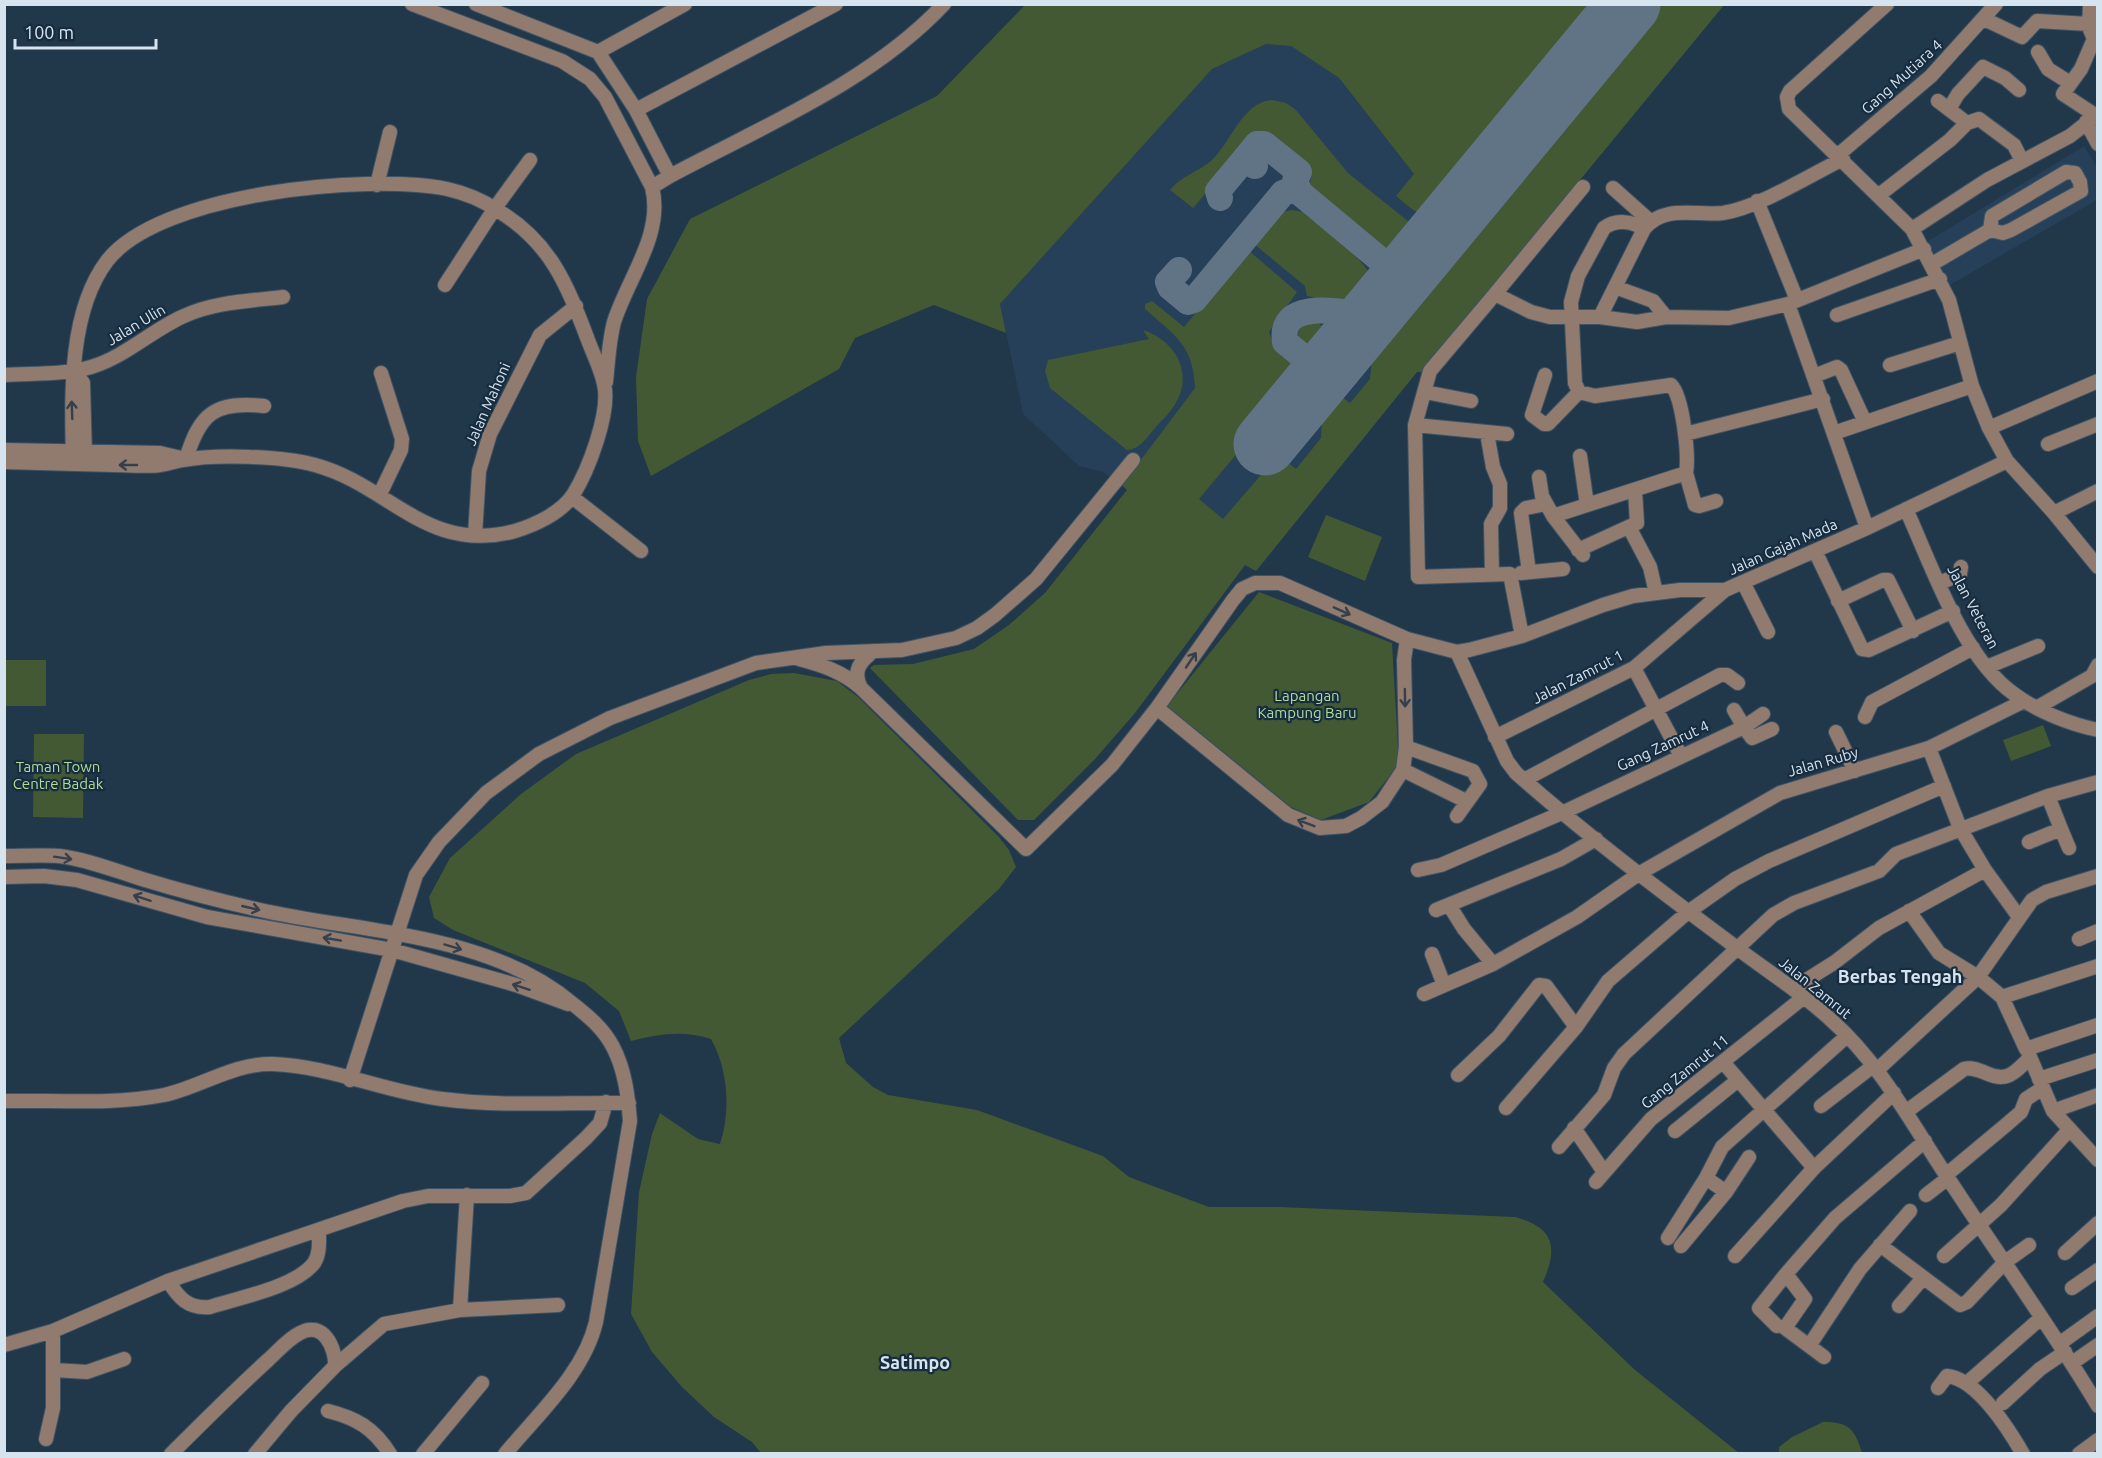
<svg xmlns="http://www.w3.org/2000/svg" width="2102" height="1458" font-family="Ubuntu,sans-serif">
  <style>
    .built { fill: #254058 }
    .green { fill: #435934 }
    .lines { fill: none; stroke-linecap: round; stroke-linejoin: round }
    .taxiway { stroke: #617485; stroke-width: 26 }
    .runway { stroke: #617485; stroke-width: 63 }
    .minor-casing { stroke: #3e5365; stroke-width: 16 }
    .minor { stroke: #917b6f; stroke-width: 14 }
    .oneway { stroke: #36404b }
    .labels { text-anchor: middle; stroke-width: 4.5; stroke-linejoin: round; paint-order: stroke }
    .street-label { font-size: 15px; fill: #d6e4f0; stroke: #172d3f }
    .park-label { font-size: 15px; fill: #b2db96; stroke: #172d3f }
    .quarter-label { font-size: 18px; font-weight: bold; fill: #d6e4f0; stroke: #172d3f }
  </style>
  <rect width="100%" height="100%" fill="#21374a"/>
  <path class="built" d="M1554 5H1724L1422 372H1417L1256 571 1245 565 1135 713 1095 759 1034 820H1018L870 668 874 665 913 664 974 649 1009 625 1045 593 1127 490 1103 472 1079 466 1023 414 1000 304 1212 69 1266 44 1291 46 1339 78 1414 174Z
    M2084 146 2097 167V200L1950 285 1925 243Z"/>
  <path class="green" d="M1025 5H1607L1434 214C1419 219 1408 205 1396 196L1414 174 1339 78 1291 46 1266 44 1212 69 1000 304 1006 333 934 305 855 338 839 369 651 476 638 441 636 377 647 299 690 219 937 96Z
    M1650 5H1724L1422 372H1417L1256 571 1245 565 1135 713 1095 759 1034 820H1018L870 668 874 665 913 664 974 649 1009 625 1045 593 1127 490 1122 485 1195 388C1193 344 1175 336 1145 309V304L1152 301 1184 327 1248 250 1297 292 1269 332 1274 346 1304 373 1199 499 1223 519 1278 455 1296 469 1321 438 1323 399 1332 389 1350 403 1370 379 1374 338Z
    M1272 100 1286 103 1296 110 1348 173 1414 226 1415 238 1402 253 1395 256 1379 253 1316 200 1310 184 1311 176 1258 132 1193 208 1170 190C1181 176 1198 172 1211 161 1231 143 1242 102 1272 100Z
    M1293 210 1302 212C1318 226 1373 263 1373 284 1372 292 1366 297 1361 303L1335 302 1307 296 1305 286 1254 244 1280 212Z
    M1298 336a14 14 0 1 1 28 0a14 14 0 1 1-28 0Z
    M1143 330C1176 341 1195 374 1174 406 1169 414 1161 421 1155 428 1147 437 1141 449 1127 450L1050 388 1045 371 1048 360 1149 339Z
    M1326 515 1382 537 1365 581 1308 557Z
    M1259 592 1392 643 1399 764 1369 802 1321 820 1291 807 1167 706Z
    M5 660H46V706H5Z
    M794 673 837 681 858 697 999 837 1009 850 1016 867 999 889 839 1038 846 1063 873 1087 888 1095 977 1110 1103 1156 1129 1177 1209 1207H1280L1515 1217C1555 1228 1558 1248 1543 1282L1635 1370 1739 1453 762 1454 752 1442 714 1417 682 1387 652 1352 631 1314 639 1192 652 1134 660 1113 698 1139 720 1144C731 1111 728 1069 711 1039 682 1030 660 1034 631 1041L619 1011 585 983 453 930 434 918 429 897 450 858 521 794 576 754 749 680 771 674Z
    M2043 725 2051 746 2011 761 2003 740Z
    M34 734H84L83 818 33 817Z
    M1823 1422C1849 1422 1855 1429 1862 1453H1779V1447L1792 1437Z"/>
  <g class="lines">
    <path class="taxiway" d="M1255 166 1248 155 1257 144H1264L1299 172 1295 181 1300 193
      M1220 198 1218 191 1248 155
      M1179 270 1168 282 1170 287 1188 302 1194 300 1283 193 1291 190 1300 193 1390 268
      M1389 295 1393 280 1390 268 1413 266
      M1324 374 1285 342C1278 296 1347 313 1371 316"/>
    <path class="runway" d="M1265 444 1629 4"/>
    <defs>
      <path id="minor" d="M412 4 562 61 590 79 605 97 652 187C664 234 628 278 614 322 609 341 608 362 606 382
        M476 4 598 52 636 110 670 176 652 187
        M1887 4 1790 91 1787 97 1789 109 1912 229 1949 300 1972 386 1989 428 2007 461 2054 513 2098 567
        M2090 4 2089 27 2094 39 2081 69 2063 94 2095 115
        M1984 19 2022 37 2037 21 2089 24
        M598 52 685 4
        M2038 52 2048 69 2070 83
        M1949 109 1958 94 1983 67 2005 78 2019 90
        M636 110 836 4
        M2086 122 2098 144
        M1967 123 1979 119 2014 145 2022 161
        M1838 155 1931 76 1996 4
        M670 176C763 126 871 82 944 4
        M377 185 390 132
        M1613 188 1650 221
        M1879 195 1950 140 1967 123 1938 101
        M1757 201 1797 300
        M1912 229 1987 180 2070 136 2098 114
        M1932 264 1990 230 1992 216 2066 172 2075 173 2080 182 2081 191 2011 230 2003 233 1990 230
        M445 285 495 208 530 160
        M1615 287 1653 301 1666 317
        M1495 294 1583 187
        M1788 304 1867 528
        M1837 315 1940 279
        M1600 317 1644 229C1664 204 1695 216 1723 213 1758 208 1810 175 1843 159
        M1890 365 1960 343
        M75 371 83 383 85 456
        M4 375C33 373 64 375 91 367 125 357 152 330 184 316 214 302 250 301 283 297
        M1545 375 1532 415 1544 424H1548L1579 392
        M1814 376 1837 367 1841 370 1865 422
        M1425 392 1471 401
        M1415 425 1418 577 1510 574 1522 636
        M1989 428 2098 381
        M1487 433 1493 467 1500 484V508L1491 524 1492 575
        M1834 433 1972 386
        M1507 434 1415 425 1430 371 1495 294 1531 312 1550 317H1600L1637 322 1666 317 1729 318 1788 304 1924 249
        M1685 434 1823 399
        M2048 444 2098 424
        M4 450 160 453 181 458
        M1580 456 1587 505
        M186 459C200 413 215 401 264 406
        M4 462C41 463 77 464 113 465 129 465 145 467 160 465 168 464 175 461 183 460 216 454 282 456 315 465 389 485 428 555 515 531 535 525 561 513 573 495 588 471 611 412 604 384 601 369 593 354 588 340 567 285 551 242 497 210 482 200 465 193 447 189 367 173 159 193 107 261 67 314 72 401 73 464
        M1686 473 1695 505 1699 506 1716 501
        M1539 477 1542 496 1553 516 1686 473C1689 456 1683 397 1671 385L1595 396 1579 392 1575 383 1571 302 1578 276 1604 228C1616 219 1632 221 1644 229
        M380 494 401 450 402 439 381 373
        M572 497 641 551
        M1906 509C1932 566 1962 657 2014 694 2037 711 2069 724 2098 730
        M2054 513 2098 491
        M1553 516 1583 555
        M1629 527 1650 567 1656 593
        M475 535 479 471 490 434 540 335 576 306
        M1578 550 1637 523 1635 490
        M1815 551 1862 649 1869 650 1953 611
        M1529 572 1521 513 1526 508 1546 504
        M1521 573 1563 569
        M1743 582 1768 632
        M1940 583 1960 574 1961 567
        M1838 601 1883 580H1888L1913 631
        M874 651C860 661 852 671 861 688L1026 849 1112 765 1157 708 1233 600 1242 589 1255 583H1280L1407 639 1457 652 1469 650 1522 636 1603 605 1633 596 1680 590H1725L1867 528 2007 461
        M1457 652 1507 761 1516 773C1585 834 1659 890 1733 945 1765 970 1800 991 1830 1019 1880 1063 1910 1121 1946 1175 1996 1252 2051 1327 2098 1406
        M799 659C822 665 843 672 861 688
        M1987 667 2038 646
        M1634 668 1681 756
        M2038 707 2092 676 2098 665
        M1157 708 1288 815 1320 828 1346 826 1361 818 1382 802 1403 770 1406 747 1404 660 1407 639
        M1734 710 1744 727 1763 714
        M1865 717 1872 702 1973 648
        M1836 732 1855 771
        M1495 737 1634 668 1725 590
        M1406 747 1473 771 1480 784 1457 816
        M1929 748 1960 828 1985 870 2019 917
        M1403 770 1466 801
        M1524 780 1720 675H1727L1738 683
        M2061 829 2069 848
        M2029 842 2061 829 2048 796
        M4 856C22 856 41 855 59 856 86 859 116 871 142 879 181 891 220 901 260 910 363 933 489 933 573 1004 589 1017 603 1028 613 1047 625 1070 628 1096 630 1121L596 1322C584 1373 538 1414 505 1454
        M1418 870 1441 865 1564 812 1744 727 1752 738 1772 729
        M4 877 44 876 77 880 207 917 392 950 516 985 568 1004
        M1449 905 1464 929 1493 964
        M1436 910 1561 859 1596 839
        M1909 911 1939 953 1978 977 2002 997 2026 1049 2098 1025
        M2079 939 2098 931
        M1432 954 1444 985
        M1794 988 1835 962 1879 928 1985 870
        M1424 994 1493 964 1577 917 1640 873 1780 793 1929 748 2024 701
        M2002 997 2098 966
        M2027 1050 2053 1111 2098 1160
        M1723 1062 1814 1168
        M1877 1070 1978 977 2032 900 2046 892 2098 876
        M1458 1075 1499 1036 1539 985 1546 986 1576 1027
        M2039 1079 2098 1060
        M350 1080 416 875 439 842 486 793 539 754 610 718 756 663 826 653 902 650 956 638 977 628 995 615 1036 579 1133 460
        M4 1101C56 1100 113 1105 164 1095 201 1087 233 1063 273 1064 330 1066 385 1092 442 1099 503 1107 567 1102 629 1103
        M1821 1106 1873 1066
        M1506 1108 1576 1027 1608 981 1688 912 1735 879 1769 861 1944 786
        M1907 1111 1964 1069C1979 1065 1992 1081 2007 1076 2015 1074 2024 1063 2030 1058
        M2053 1111 2098 1095
        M1574 1128 1604 1172
        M1675 1131 1738 1080
        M1559 1147 1604 1095 1614 1068 1624 1054 1773 915 1794 903 1879 871 1896 854 2048 796 2098 782
        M1946 1175 2006 1125 2021 1112 2026 1099 2043 1088
        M1706 1178 1726 1192 1749 1157
        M1596 1182 1651 1119 1804 997
        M1926 1195 1948 1178
        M1668 1238 1706 1178 1722 1147 1847 1036
        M1880 1245 1960 1305 1967 1302 2005 1262 2029 1245
        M1681 1246 1726 1192
        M2065 1253 2098 1223
        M1735 1256 1814 1168 1894 1093
        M1944 1256 2001 1205 2069 1130
        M168 1281C179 1298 188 1309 210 1307 238 1298 296 1287 314 1263 320 1254 319 1242 319 1231
        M2072 1288 2098 1270
        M1899 1306 1923 1278
        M460 1310 467 1195
        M1777 1326 1759 1308 1786 1274
        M2059 1344 2098 1316
        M4 1345 53 1331 168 1281 403 1201 428 1196H510L526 1193 586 1138 600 1123 606 1102
        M1809 1346 1860 1269 1910 1211
        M1824 1357 1785 1328 1805 1299 1786 1274 1835 1218 1925 1141
        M2072 1363 2098 1345
        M54 1370 87 1372 124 1359
        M1967 1383 2041 1318
        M1938 1388 1947 1376C1977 1379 2008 1428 2023 1454
        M2003 1403 2040 1369 2065 1352
        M328 1411C356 1418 374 1428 390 1454
        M46 1439 53 1408V1331
        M171 1454C203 1422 235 1390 268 1360 278 1351 288 1339 300 1333 323 1320 336 1348 335 1366
        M255 1454 291 1411 335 1366 384 1324 460 1310 558 1305
        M423 1454 482 1383
        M2079 1454 2098 1440"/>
    </defs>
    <use href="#minor" class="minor-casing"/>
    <use href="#minor" class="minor"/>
  </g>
  <defs><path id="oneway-shaft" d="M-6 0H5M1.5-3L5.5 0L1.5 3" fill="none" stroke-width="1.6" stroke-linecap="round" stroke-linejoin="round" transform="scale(1.5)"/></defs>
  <g class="oneway">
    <use href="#oneway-shaft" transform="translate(72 410) rotate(-92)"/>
    <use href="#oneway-shaft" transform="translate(128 465) rotate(-180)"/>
    <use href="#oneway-shaft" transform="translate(1342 611) rotate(24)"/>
    <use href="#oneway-shaft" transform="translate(1191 660) rotate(-56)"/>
    <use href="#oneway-shaft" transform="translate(1405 698) rotate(89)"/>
    <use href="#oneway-shaft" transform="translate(1306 823) rotate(-159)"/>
    <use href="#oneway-shaft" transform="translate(63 858) rotate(9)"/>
    <use href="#oneway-shaft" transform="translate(142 898) rotate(-162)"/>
    <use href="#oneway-shaft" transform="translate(251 908) rotate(13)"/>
    <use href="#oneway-shaft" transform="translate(332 939) rotate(-170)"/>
    <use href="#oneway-shaft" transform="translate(453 947) rotate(17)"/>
    <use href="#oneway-shaft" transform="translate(521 987) rotate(-162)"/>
  </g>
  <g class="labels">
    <g class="street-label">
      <text transform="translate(1902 77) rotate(-42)" y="5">Gang Mutiara 4</text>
      <text transform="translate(136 325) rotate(-31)" y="5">Jalan Ulin</text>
      <text transform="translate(488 404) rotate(-66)" y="5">Jalan Mahoni</text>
      <text transform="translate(1783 547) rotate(-24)" y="5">Jalan Gajah Mada</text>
      <text transform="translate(1973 607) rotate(62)" y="5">Jalan Veteran</text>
      <text transform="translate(1578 677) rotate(-27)" y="5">Jalan Zamrut 1</text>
      <text transform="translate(1663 746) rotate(-25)" y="5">Gang Zamrut 4</text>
      <text transform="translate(1823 762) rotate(-16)" y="5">Jalan Ruby</text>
      <text transform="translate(1815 988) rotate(39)" y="5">Jalan Zamrut</text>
      <text transform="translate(1685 1072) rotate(-39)" y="5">Gang Zamrut 11</text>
    </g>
    <g class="park-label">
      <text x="1307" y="701">Lapangan<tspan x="1307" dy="17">Kampung Baru</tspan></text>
      <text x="58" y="772">Taman Town<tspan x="58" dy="17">Centre Badak</tspan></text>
    </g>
    <g class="quarter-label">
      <text x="1900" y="983">Berbas Tengah</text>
      <text x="915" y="1369">Satimpo</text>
    </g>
  </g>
  <rect width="2102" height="1458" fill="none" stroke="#d6e4f0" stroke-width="12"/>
  <path d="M15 39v9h141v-9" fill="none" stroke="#d6e4f0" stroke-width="3"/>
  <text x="24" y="39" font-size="18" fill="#d6e4f0" stroke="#172d3f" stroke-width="4.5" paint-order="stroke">100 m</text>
</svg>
